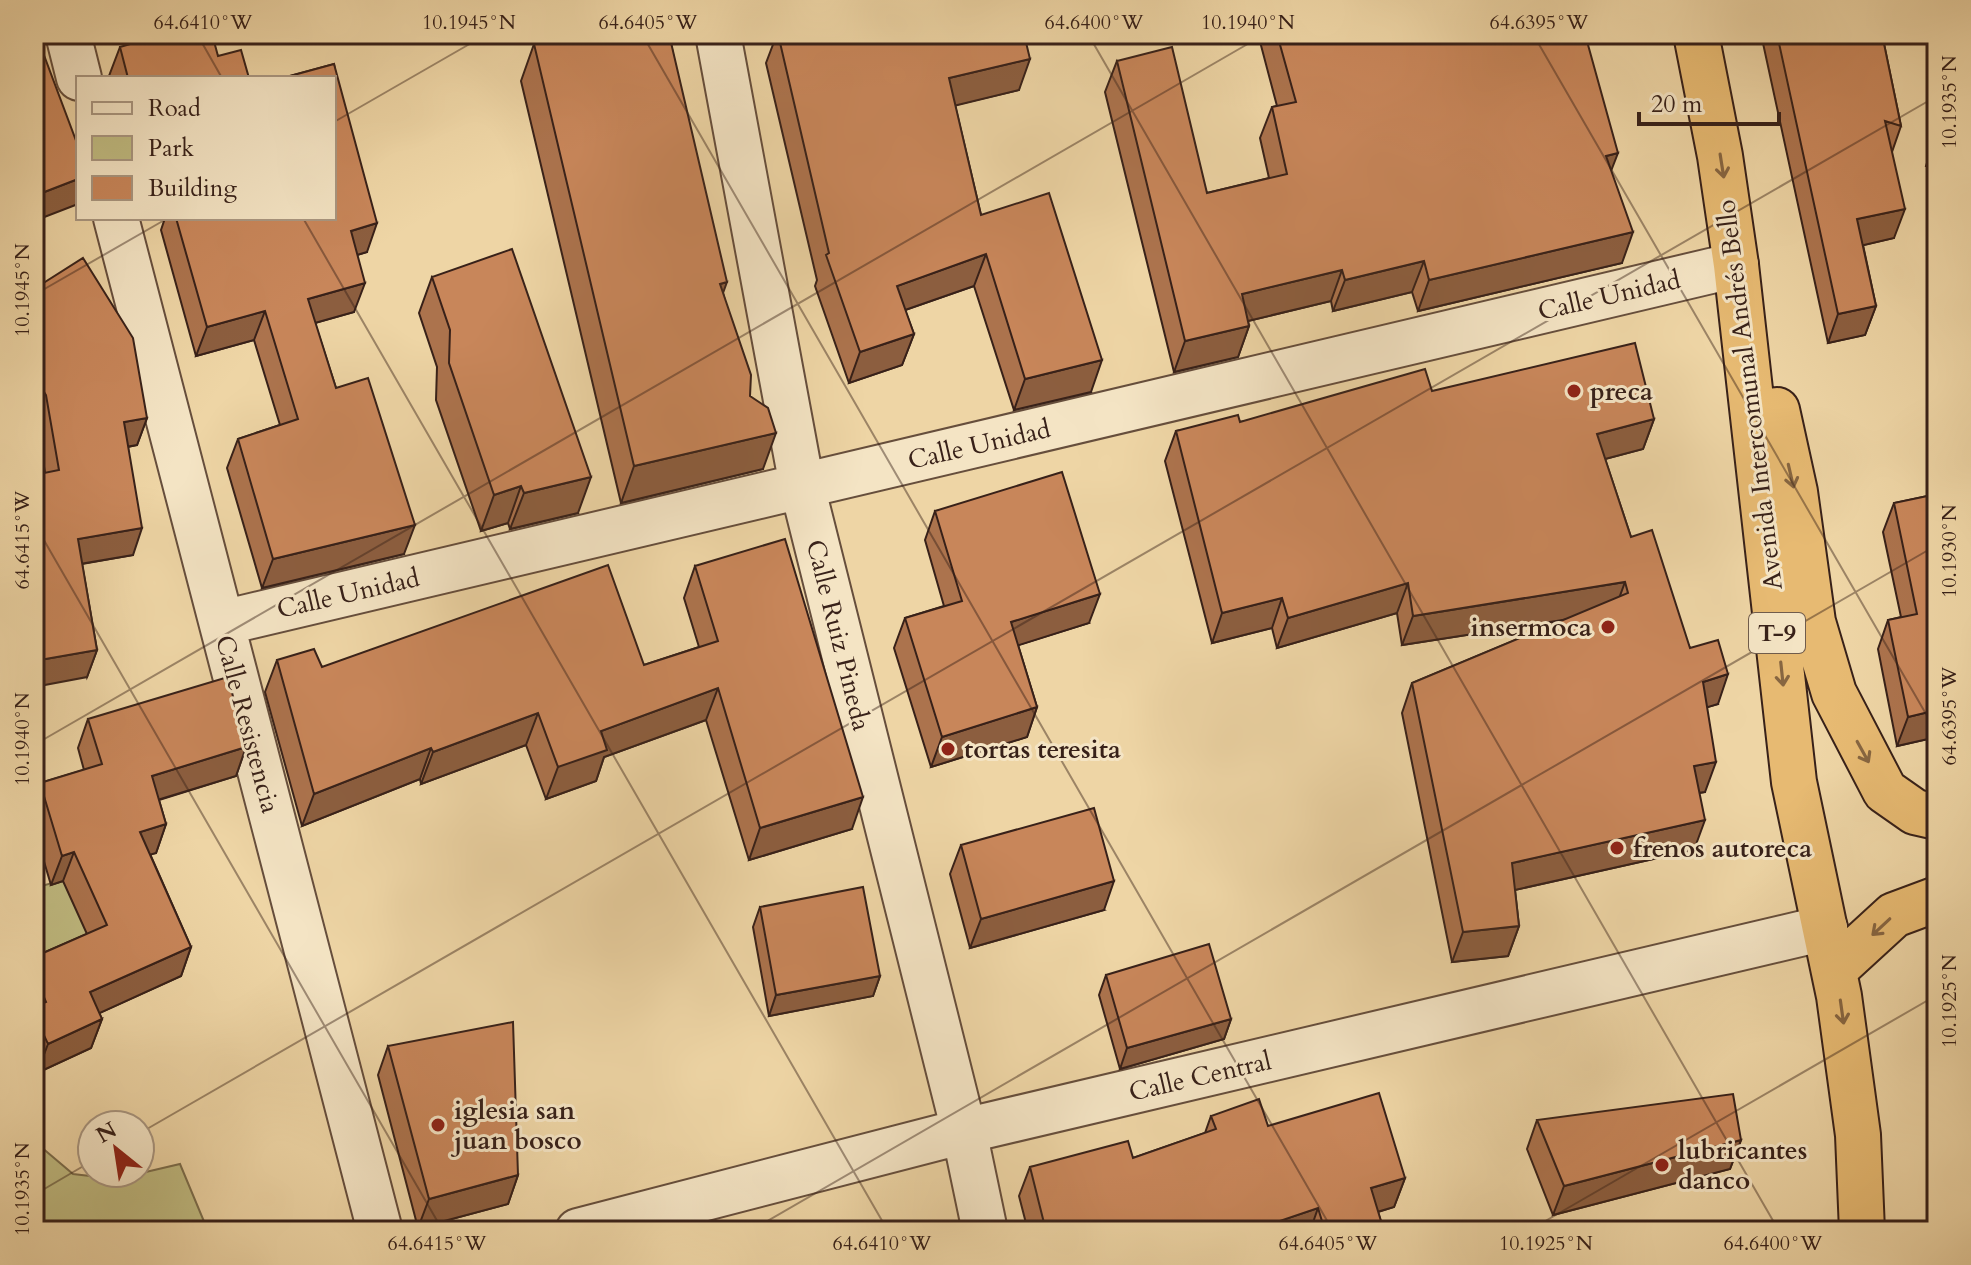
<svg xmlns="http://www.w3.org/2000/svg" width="1971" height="1265" font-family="Cardo,serif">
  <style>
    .green { fill: #c0bb81; stroke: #7c6e4d; stroke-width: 2 }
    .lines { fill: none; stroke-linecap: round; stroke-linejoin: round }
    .street-casing { stroke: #664e3c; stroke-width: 48 }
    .highway-casing { stroke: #382119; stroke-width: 48 }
    .street { stroke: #f4e4c4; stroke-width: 44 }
    .highway { stroke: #e7ba72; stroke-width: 44 }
    .wall { fill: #ac734d; stroke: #382119; stroke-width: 2 }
    .shaded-wall { fill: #8c5e3f; stroke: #382119; stroke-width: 2 }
    .building { fill: #c8865a; stroke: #382119; stroke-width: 2 }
    .oneway { stroke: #876641 }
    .ticks { fill: none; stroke: #382119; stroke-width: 2; stroke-opacity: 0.45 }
    .poi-dot { fill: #8f2418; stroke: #f4e4c4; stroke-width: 3 }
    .labels { text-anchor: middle; stroke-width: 6; stroke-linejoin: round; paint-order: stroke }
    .shield { fill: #f4e4c4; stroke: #705c4c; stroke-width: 2 }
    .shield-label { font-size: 24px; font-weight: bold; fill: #382119 }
    .street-label { font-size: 26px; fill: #382119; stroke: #f4e4c4 }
    .poi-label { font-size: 26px; font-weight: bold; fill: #382119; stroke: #f4e4c4; text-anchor: start }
    .neatline { fill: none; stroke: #382119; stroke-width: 3 }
    .ticks-label { font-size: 20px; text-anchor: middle; fill: #382119 }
  </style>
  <rect width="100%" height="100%" fill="#eed5a5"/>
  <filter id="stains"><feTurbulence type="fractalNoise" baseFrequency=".0025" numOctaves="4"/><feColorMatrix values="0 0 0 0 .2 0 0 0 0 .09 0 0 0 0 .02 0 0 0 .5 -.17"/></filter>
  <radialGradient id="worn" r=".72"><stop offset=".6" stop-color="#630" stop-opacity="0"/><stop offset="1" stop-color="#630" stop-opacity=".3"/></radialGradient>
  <path class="green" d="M63 880 126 929 34 963V888Z
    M34 1141 73 1174 116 1179 180 1164 208 1231H34Z"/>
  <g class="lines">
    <defs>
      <path id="street" d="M68 34 79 78
        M718 34 802 486 964 1131 985 1231
        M116 218 380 1231
        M222 623 1736 265
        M578 1231 964 1131 1825 928"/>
      <path id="highway" d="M1696 34 1720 156 1736 265 1794 782 1839 996 1858 1135 1862 1231
        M1777 410 1795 492 1813 622 1834 693 1885 791 1915 812 1937 817
        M1834 970 1894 915 1937 899"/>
    </defs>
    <use href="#street" class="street-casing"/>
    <use href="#highway" class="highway-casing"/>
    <use href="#street" class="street"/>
    <use href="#highway" class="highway"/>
  </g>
  <path class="wall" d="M550 34H695L693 39 671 44 723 293 750 396 763 469 621 503 521 81 534 44 552 40Z
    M777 34H1024L1019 90 955 105 981 215 1091 392 1014 410 974 286 905 310 914 334 902 365 849 383 815 286 817 280 766 63Z
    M1258 34H1585L1611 171 1622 263 1418 311 1412 292 1333 311 1331 301 1248 321 1249 326 1238 357 1174 372 1105 92 1117 61 1207 193 1269 178 1260 138 1272 107 1277 106Z
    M1761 34H1895L1892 42 1884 44 1901 126 1892 152 1894 238 1863 245 1876 306 1865 335 1828 343Z
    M120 47 218 56 249 78H110L109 76Z
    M334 64 367 252 357 255 354 312 315 323 336 388 404 554 262 588 227 468 238 439 280 425 254 340 196 356 161 230 165 218H334V78H290V76Z
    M1937 131V169L1926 166Z
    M432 277 578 513 510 529 508 523 481 531 436 400 437 367 419 313Z
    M34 289 147 418 137 445 128 447 133 555 82 564 97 650 87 677 45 473 37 422 34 418Z
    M1432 391 1654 419 1643 449 1605 459 1631 537 1690 648 1718 704 1707 707 1705 792 1699 793 1694 850 1515 890 1519 926 1508 956 1452 962 1402 713 1412 683 1563 620 1402 645 1397 613 1277 648 1272 628 1212 643 1165 461 1176 431 1240 422Z
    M1937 494V737L1897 746 1878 649 1888 620 1901 617 1883 532 1894 503Z
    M935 511 1089 623 1018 645 1037 707 1027 737 931 767 894 648 905 618 944 606 925 540Z
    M695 566 852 829 749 860 706 720 604 757 596 781 546 799 526 745 421 784 420 779 302 826 265 692 277 660 322 667 644 665 699 647 684 598Z
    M88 719 246 747 236 776 159 800 166 824 156 853 150 854 191 947 181 976 99 1013 102 1019 91 1048 37 1073 34 1066V957L87 934 63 881 51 885 34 828V799L40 783 84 770 78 748Z
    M961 845 1104 910 970 948 950 874Z
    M760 907 880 976 873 996 769 1016 753 927Z
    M1106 975 1231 1019 1224 1039 1120 1069 1099 995Z
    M388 1046 518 1175 508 1204 418 1228 378 1075Z
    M1211 1116 1268 1126 1405 1178 1394 1207 1378 1212 1384 1231H1028L1019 1196 1030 1167 1133 1158 1205 1133Z
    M1537 1120 1741 1140 1730 1169 1553 1215 1527 1149Z"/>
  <path class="shaded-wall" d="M656 34H695L693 39 650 49Z
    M1872 34H1895L1892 42 1868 47Z
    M1030 59 1019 90 937 110 949 78Z
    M1618 153 1606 184V156Z
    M78 179V204L34 221V196Z
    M1905 209 1894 238 1847 249 1857 219Z
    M377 223 367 252 340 260 351 231Z
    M1633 232 1622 263 1418 311 1429 280Z
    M986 254 974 286 885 317 897 286Z
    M1424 261 1412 292 1333 311 1345 280Z
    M1342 270 1331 301 1231 325 1242 294Z
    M727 282 714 318 720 284Z
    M365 283 354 312 297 328 308 299Z
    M1876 306 1865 335 1828 343 1838 314Z
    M265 311 254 340 196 356 207 327Z
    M1249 326 1238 357 1174 372 1185 341Z
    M914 334 902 365 849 383 860 352Z
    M1102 360 1091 392 1014 410 1025 379Z
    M147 418 137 445 114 449 124 422Z
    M1654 419 1643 449 1586 464 1597 434Z
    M776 433 763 469 621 503 634 466Z
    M591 477 578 513 510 529 524 493Z
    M521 486 508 523 481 531 494 495Z
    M415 525 404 554 262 588 273 559Z
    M142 528 133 555 68 566 78 539Z
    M1625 582 1614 612 1402 645 1413 616Z
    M1408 583 1397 613 1277 648 1288 618Z
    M1100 594 1089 623 1000 651 1011 622Z
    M1282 598 1272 628 1212 643 1222 613Z
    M97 650 87 677 34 687V661Z
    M1728 674 1718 704 1692 712 1703 682Z
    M718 688 706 720 604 757 596 781 546 799 558 767 601 731Z
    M1037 707 1027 737 931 767 942 737Z
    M1937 710V737L1897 746 1908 717Z
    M538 713 526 745 421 784 433 752Z
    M246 747 236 776 141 805 152 776Z
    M431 748 420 779 302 826 314 794Z
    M1716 762 1705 792 1683 795 1694 766Z
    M863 797 852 829 749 860 760 828Z
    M1705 820 1694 850 1501 893 1512 863Z
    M166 824 156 853 129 861 140 832Z
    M74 852 63 881 51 885 62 856Z
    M1114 881 1104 910 970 948 981 919Z
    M1519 926 1508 956 1452 962 1463 932Z
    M191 947 181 976 80 1022 90 992Z
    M880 976 873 996 769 1016 776 995Z
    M102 1019 91 1048 37 1073 48 1044Z
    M1231 1019 1224 1039 1120 1069 1127 1048Z
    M1741 1140 1730 1169 1553 1215 1564 1186Z
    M518 1175 508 1204 418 1228 429 1199Z
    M1405 1178 1394 1207 1360 1217 1371 1188Z
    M1318 1208 1310 1231H1250Z"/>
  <path class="building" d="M34 34H36L78 146V179L34 196Z
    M164 34H212L218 56 241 50 249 78H128L120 47Z
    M572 34H669L727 282 720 284 751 375 750 396 768 408 776 433 634 466 534 44Z
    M778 34H1024L1030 59 949 78 981 215 1049 193 1102 360 1025 379 986 254 897 286 914 334 860 352 826 255 829 253Z
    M1277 34H1585L1618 153 1606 156 1633 232 1429 280 1424 261 1345 280 1342 270 1242 294 1249 326 1185 341 1117 61 1172 47 1207 193 1287 174 1272 107 1296 102Z
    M1777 34H1882L1901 126 1885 121 1905 209 1857 219 1876 306 1838 314Z
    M334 64 377 223 351 231 365 283 308 299 336 388 368 378 415 525 273 559 238 439 298 419 265 311 207 327 176 218H334V78H291L290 76Z
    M512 249 591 477 524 493 521 486 494 495 449 363 450 330 432 277Z
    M83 258 133 338 147 418 124 422 142 528 78 539 97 650 34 661V475L59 470 46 395 34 376V337L37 335 34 331V289Z
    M1635 343 1654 419 1597 434 1631 537 1652 530 1690 648 1718 640 1728 674 1703 682 1716 762 1694 766 1705 820 1512 863 1519 926 1463 932 1412 683 1628 593 1625 582 1413 616 1408 583 1288 618 1282 598 1222 613 1176 431 1238 415 1240 422 1425 369 1432 391Z
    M1062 472 1100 594 1011 622 1037 707 942 737 905 618 962 601 935 511Z
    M1937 494V710L1908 717 1888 620 1917 614 1894 503Z
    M785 539 863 797 760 828 718 688 601 731 607 750 558 767 538 713 433 752 431 748 314 794 277 660 314 649 322 667 608 565 644 665 718 641 695 566Z
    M228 677 246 747 152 776 166 824 140 832 191 947 90 992 102 1019 48 1044 34 1014V1007L46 1002 34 974V957L107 925 74 852 62 856 40 783 102 764 88 719Z
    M1094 808 1114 881 981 919 961 845Z
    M863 887 880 976 776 995 760 907Z
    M1209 944 1231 1019 1127 1048 1106 975Z
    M513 1022 518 1175 429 1199 388 1046Z
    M1379 1093 1405 1178 1371 1188 1384 1231H1325L1318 1208 1250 1231H1046L1030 1167 1128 1141 1133 1158 1216 1129 1211 1116 1259 1099 1268 1126Z
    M1733 1094 1741 1140 1564 1186 1537 1120Z"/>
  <defs><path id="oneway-shaft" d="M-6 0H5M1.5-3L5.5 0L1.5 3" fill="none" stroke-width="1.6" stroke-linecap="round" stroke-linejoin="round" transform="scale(2)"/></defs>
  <g class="oneway">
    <use href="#oneway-shaft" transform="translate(1722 166) rotate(81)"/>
    <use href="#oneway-shaft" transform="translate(1791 476) rotate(77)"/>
    <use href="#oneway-shaft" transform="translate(1782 674) rotate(84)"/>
    <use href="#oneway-shaft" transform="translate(1863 752) rotate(61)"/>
    <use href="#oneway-shaft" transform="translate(1881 927) rotate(137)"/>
    <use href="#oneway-shaft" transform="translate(1842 1012) rotate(82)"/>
  </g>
  <path class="ticks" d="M197 34 222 78M642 34 1333 1231M1088 34 1779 1231M1533 34 1937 733M334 122 487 34M303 218 888 1231M34 295 168 218M34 523 443 1231M34 745 1265 34M140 1133 1937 96M34 1195 92 1161M750 1231 1937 545M1528 1231 1937 995"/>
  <g class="poi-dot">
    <circle cx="1574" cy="391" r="8"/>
    <circle cx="1608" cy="627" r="8"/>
    <circle cx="948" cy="749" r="8"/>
    <circle cx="1617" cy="848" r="8"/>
    <circle cx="438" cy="1125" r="8"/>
    <circle cx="1662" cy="1165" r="8"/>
  </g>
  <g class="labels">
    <rect class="shield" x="1749" y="613" width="56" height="40" rx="6"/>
    <g class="shield-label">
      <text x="1777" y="641">T-9</text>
    </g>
    <g class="street-label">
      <text transform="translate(1609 295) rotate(-13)" y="9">Calle Unidad</text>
      <text transform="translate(1749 395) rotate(-97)" y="9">Avenida Intercomunal Andrés Bello</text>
      <text transform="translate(979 444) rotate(-13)" y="9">Calle Unidad</text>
      <text transform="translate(348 593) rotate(-13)" y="9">Calle Unidad</text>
      <text transform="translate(839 635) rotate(76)" y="9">Calle Ruiz Pineda</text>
      <text transform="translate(248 724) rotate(75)" y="9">Calle Resistencia</text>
      <text transform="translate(1200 1076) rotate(-13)" y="9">Calle Central</text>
    </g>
    <g class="poi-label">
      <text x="1590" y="400">preca</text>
      <text x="1592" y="636" text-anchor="end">insermoca</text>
      <text x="964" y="758">tortas teresita</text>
      <text x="1633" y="857">frenos autoreca</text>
      <text x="454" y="1119">iglesia san<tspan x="454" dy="30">juan bosco</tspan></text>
      <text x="1678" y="1159">lubricantes<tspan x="1678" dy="30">danco</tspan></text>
    </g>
  </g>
  <rect width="1971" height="1265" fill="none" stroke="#eed5a5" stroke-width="88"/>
  <rect x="76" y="76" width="260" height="144" fill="#f4e4c4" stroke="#a99680" stroke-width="2"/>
  <rect x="92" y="102" width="40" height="12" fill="#f4e4c4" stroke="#a99680" stroke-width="2"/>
  <text x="148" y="116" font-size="24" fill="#382119">Road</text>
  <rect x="92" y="136" width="40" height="24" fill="#c0bb81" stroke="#a99680" stroke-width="2"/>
  <text x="148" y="156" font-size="24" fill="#382119">Park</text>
  <rect x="92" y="176" width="40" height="24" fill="#c8865a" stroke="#a99680" stroke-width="2"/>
  <text x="148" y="196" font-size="24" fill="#382119">Building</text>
  <g transform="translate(116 1149) rotate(330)"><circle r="38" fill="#f4e4c4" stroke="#a99680" stroke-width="2"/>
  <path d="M0-6L14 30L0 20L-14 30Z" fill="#8f2418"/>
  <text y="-12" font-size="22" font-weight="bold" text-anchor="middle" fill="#382119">N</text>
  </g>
  <path d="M1639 112v12h140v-12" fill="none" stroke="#382119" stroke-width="4"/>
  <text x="1651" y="112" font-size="24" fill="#382119" stroke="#f4e4c4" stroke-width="6" paint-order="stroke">20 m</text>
  <rect x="44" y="44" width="1883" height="1177" class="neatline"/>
  <g class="ticks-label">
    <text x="203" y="29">64.6410°W</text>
    <text x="469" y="29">10.1945°N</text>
    <text x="648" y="29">64.6405°W</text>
    <text x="1094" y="29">64.6400°W</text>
    <text x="1248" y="29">10.1940°N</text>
    <text x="1539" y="29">64.6395°W</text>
    <text transform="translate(1949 102) rotate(-90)" y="7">10.1935°N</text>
    <text transform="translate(22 290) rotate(-90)" y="7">10.1945°N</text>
    <text transform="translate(22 540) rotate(-90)" y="7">64.6415°W</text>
    <text transform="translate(1949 551) rotate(-90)" y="7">10.1930°N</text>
    <text transform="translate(1949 716) rotate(-90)" y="7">64.6395°W</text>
    <text transform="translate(22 739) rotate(-90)" y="7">10.1940°N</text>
    <text transform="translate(1949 1001) rotate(-90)" y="7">10.1925°N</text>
    <text transform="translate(22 1189) rotate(-90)" y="7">10.1935°N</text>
    <text x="437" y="1250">64.6415°W</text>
    <text x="882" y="1250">64.6410°W</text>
    <text x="1328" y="1250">64.6405°W</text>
    <text x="1546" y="1250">10.1925°N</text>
    <text x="1773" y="1250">64.6400°W</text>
  </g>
  <rect width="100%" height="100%" filter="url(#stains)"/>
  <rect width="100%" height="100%" fill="url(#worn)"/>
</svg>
